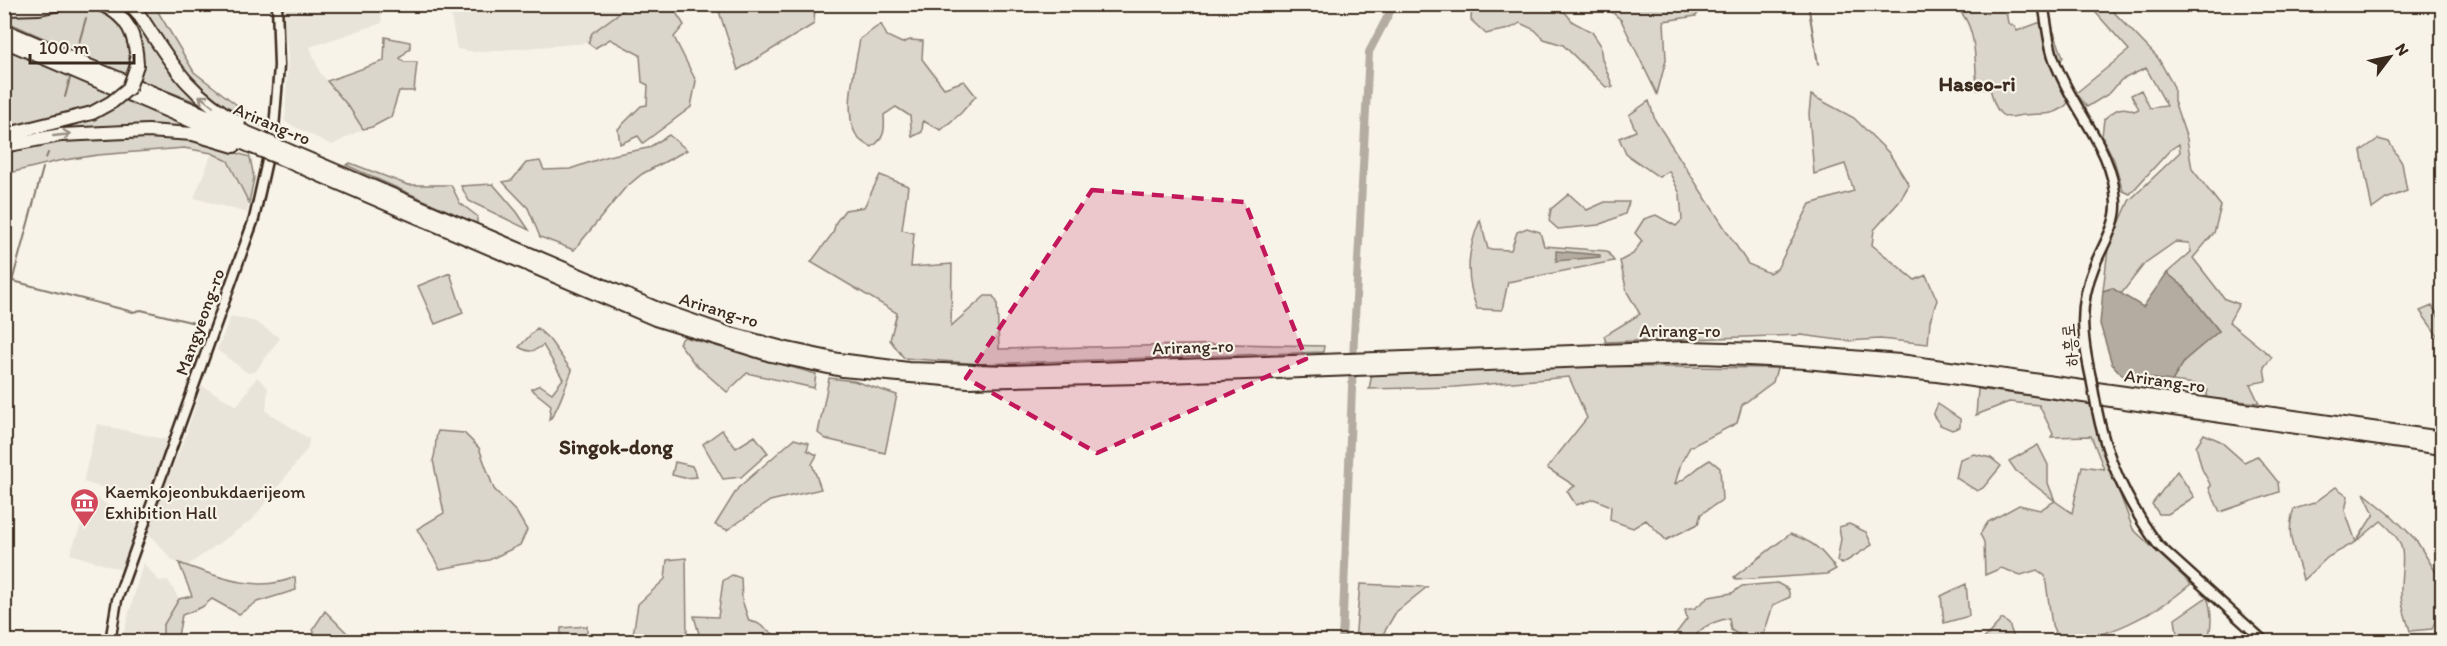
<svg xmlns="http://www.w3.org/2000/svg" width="2447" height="646" font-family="Itim,'Poor Story',sans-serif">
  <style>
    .built { fill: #e9e4d9 }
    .green { fill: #dbd6cb; stroke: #8b8074; stroke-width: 1.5 }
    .water { fill: #b4aca0; stroke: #84786c; stroke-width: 1.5 }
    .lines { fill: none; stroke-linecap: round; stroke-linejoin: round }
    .stream { stroke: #84786c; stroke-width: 2 }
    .canal { stroke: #b4aca0; stroke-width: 8 }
    .tertiary-casing { stroke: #3b2a1e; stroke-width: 13 }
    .trunk-casing { stroke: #3b2a1e; stroke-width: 16 }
    .tertiary { stroke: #f7f3e8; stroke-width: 8 }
    .trunk { stroke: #f7f3e8; stroke-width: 12 }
    .tertiary-bridge-casing { stroke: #3b2a1e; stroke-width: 13; stroke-linecap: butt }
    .trunk-bridge-casing { stroke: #3b2a1e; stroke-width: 16; stroke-linecap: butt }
    .tertiary-bridge { stroke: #f7f3e8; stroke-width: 8 }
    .trunk-bridge { stroke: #f7f3e8; stroke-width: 12 }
    .oneway { stroke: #998e83 }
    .marked { fill: #c2185b; fill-opacity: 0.2; stroke: #c2185b; stroke-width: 4.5; stroke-dasharray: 12 8; stroke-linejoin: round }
    .labels { text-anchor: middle; stroke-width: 4.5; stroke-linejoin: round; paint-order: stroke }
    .street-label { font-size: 18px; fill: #3b2a1e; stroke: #f7f3e8 }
    .poi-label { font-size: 18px; fill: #3b2a1e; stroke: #f7f3e8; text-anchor: start }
    .quarter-label { font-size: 21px; font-weight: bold; fill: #3b2a1e; stroke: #f7f3e8 }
  </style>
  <rect width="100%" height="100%" fill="#f7f3e8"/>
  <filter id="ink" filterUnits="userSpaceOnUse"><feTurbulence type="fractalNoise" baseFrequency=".0167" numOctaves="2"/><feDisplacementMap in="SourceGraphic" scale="12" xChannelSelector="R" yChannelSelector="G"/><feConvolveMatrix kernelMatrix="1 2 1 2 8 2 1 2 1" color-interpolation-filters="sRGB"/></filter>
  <g filter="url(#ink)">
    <path class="built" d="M282 5H395L380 8 382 23 310 47 320 73 349 107 363 129 332 145 285 122 288 55Z
      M449 5H630L592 33 588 43 475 52 457 49Z
      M212 153 228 161 249 203 247 213 194 198Z
      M231 316 256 322 280 338 255 372 248 373 217 350Z
      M257 377 268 388 266 411 309 439 308 448 253 519 187 566 173 561 147 532 151 518 184 440 202 386 237 406Z
      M97 424 168 440 147 500 83 482Z
      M96 497 139 527 122 570 70 554 87 509Z
      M143 563 159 581 168 580 179 599 163 626V641L121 642Z"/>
    <path class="green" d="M94 5H123L129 9 175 78 199 103 139 80C144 64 144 32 129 21 120 14 105 10 94 5Z
      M136 5H154L194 72 237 105 266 123 265 128 233 112 198 88Z
      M630 5H671L684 25 674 37 696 81 691 107 643 143 638 136 620 144 618 129 641 106 647 105 648 85 642 82 640 55 610 39 595 48 588 43 592 33Z
      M717 5H815L814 24 738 70Z
      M1472 5H1559L1573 22 1592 32 1600 44 1602 59 1613 87H1606L1563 45 1544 39 1535 30 1520 23C1505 33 1501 29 1486 34L1471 20Z
      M1604 5H1704L1696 16 1664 21 1666 60 1657 94 1621 20Z
      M1951 5H2005L2008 23 2014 26 2017 31 2038 23 2051 24 2063 57 2054 73 2068 103C2056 117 2041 113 2024 115 2017 115 2008 120 2001 114 1994 108 1992 96 1990 88L1977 90C1975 65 1978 17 1951 5Z
      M2089 5H2107L2158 58 2174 87V101L2187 139 2192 169 2221 206 2214 233 2193 258 2225 299 2239 304 2229 322 2272 357 2264 367 2266 381 2250 384 2259 403 2206 398 2208 390 2195 384 2172 381 2186 359 2219 331 2184 287 2167 273 2191 252 2189 243 2175 242 2145 263 2121 294 2112 288 2103 291 2108 249 2129 201 2180 152 2179 144 2170 150 2130 194 2123 191 2114 160 2102 136 2104 119C2114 111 2121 104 2134 111L2139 109 2131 95 2141 90 2150 108 2167 106 2146 68 2121 80 2110 93 2087 107 2076 93 2129 50Z
      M83 8 105 11 124 29 132 50 127 75 5 21V11L28 14Z
      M881 24 887 36 902 43 910 40 923 41 922 59 944 88 964 81 976 96 961 113 941 130 923 121 922 132 912 137 910 116 896 107 884 115C885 130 885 138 872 147 869 145 863 143 860 140 840 120 856 64 860 39Z
      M385 37 410 42V48L400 58 404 62H417L414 91H399L391 117 372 127 363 129 349 107 327 81 384 61Z
      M4 46 112 93 95 105 49 117 5 132Z
      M1811 95 1854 118 1889 153 1909 185 1899 202 1874 230 1872 245 1915 280 1926 275 1937 300 1930 321 1928 344 1880 339 1847 341 1801 335 1606 342 1604 336 1640 314 1627 292 1620 261 1633 254 1642 241 1635 233 1644 219 1656 215 1676 226 1682 220 1680 194 1669 171 1659 177 1626 154 1619 138 1636 131 1629 115 1649 101 1655 120 1748 264 1769 273 1777 269 1810 204 1854 191 1845 164 1814 174 1809 114Z
      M127 99 198 129 132 125 37 135 14 133 102 115Z
      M669 135 687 150 642 174 625 188 574 250 540 237 528 208 503 182 512 180 526 163 540 161 544 170 570 169 608 156 648 148Z
      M187 138 250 157 254 178 249 203 228 161 212 153 184 148 98 155 58 161 5 174V151C62 134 127 139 187 138Z
      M2378 139 2389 142 2402 163 2407 191 2386 199 2372 209 2361 151Z
      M350 163 408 185H451L460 203 477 216V224L346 165Z
      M880 175 908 186 902 230 914 233 911 267 952 264 951 326 985 296H993L997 302 999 349 1233 344 1324 346 1323 352 981 364 904 358 890 340 897 313 811 262 833 233 836 222 845 210 864 207Z
      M493 184 517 212 529 230 469 201 461 186Z
      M1569 194 1587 210 1605 202H1629L1625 214 1599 225 1558 229 1549 221 1551 209Z
      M1480 220 1488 249 1511 250 1517 232 1527 228 1540 232 1544 246 1607 251 1614 261 1508 282 1502 310 1477 309C1465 276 1467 251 1480 220Z
      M450 273 463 313 435 324 418 286Z
      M2432 306 2442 322V342L2420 311Z
      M537 328 549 339 572 371C566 383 558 412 549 420L551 405 531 389 540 385 552 393 563 379 543 345C534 352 529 353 519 347Z
      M684 337 816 374 814 388 747 373 727 392 694 363 679 343Z
      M1569 366 1777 368 1773 382 1742 405 1737 423 1690 447 1681 463 1675 484C1689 478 1696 467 1710 460L1720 468 1722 500 1701 514 1698 524 1666 540 1646 520 1633 528 1610 520 1611 506 1594 499 1576 505 1567 491 1575 486 1547 468 1587 418 1569 377 1455 387 1369 389 1372 374Z
      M829 378 854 381 897 395 885 453 826 439 818 433Z
      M1978 389 2091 404 2099 439 2133 529 2191 584C2157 613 2104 641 2059 641L2052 625 2045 576 2037 570 2021 575 2001 568 1985 575 1984 542 1980 534 1988 522 2019 505 2040 510 2055 501 2016 471 2009 461 2038 445 2048 465V483L2055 501 2072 513 2082 466 2104 469 2091 436 2051 437 2053 434 2039 405 2009 402 1976 415Z
      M1938 404 1960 419V427L1952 430 1940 425 1933 415Z
      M722 430 736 448 755 436 768 453 741 477 723 479 703 444Z
      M438 431 464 433 479 448 494 489 517 513 527 530 520 545 489 560 440 569 417 529 444 513 433 460C437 450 434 441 438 431Z
      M2204 434 2220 441 2244 462 2257 456 2278 482 2279 492 2220 512 2209 488 2211 486 2202 469 2196 446Z
      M794 439 809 443 807 450 817 455 812 464 821 489 770 501 727 530 715 525 738 488Z
      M1974 454 1991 458 2001 466 1983 488 1977 491 1956 478 1960 459Z
      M675 462 692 466 697 477 684 478 672 475Z
      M2177 471 2194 497 2168 514H2159L2152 504Z
      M2336 487 2348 496 2345 511 2356 542 2374 514 2364 493 2392 516 2416 540 2442 582V605L2432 629 2410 631C2407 620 2401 606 2401 594 2400 558 2413 548 2381 521L2356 542 2328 557 2303 580C2297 553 2284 538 2294 509L2314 503Z
      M1849 524 1866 532 1872 545 1842 564 1837 561 1841 539 1839 527Z
      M1790 534C1814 542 1820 548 1836 569L1827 574 1736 580 1734 577Z
      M686 558 687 641H632L638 604 665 579 667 560Z
      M179 563C215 576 257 594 295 577L296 590 257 602 239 614 212 599 202 607 182 615 177 641H163V626L179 599 192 596Z
      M732 575 741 578 742 600 749 621 757 623 781 639 779 641H701L694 616 718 617 723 581Z
      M1777 583 1788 589 1790 597 1773 605 1762 640 1748 641 1731 630 1729 618C1716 621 1697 627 1694 641L1671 640 1687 619 1685 610 1695 608 1709 597 1732 593 1742 586Z
      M1360 584 1427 587 1396 612 1379 641H1355Z
      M1966 584 1969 616 1944 623 1941 596Z
      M2207 597C2212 610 2213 629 2206 641H2178L2175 619Z
      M325 611 355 641H317L313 629Z
      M2002 619 2009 624 2015 641H1982Z
      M587 626V641H560L561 628Z"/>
    <path class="water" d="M1556 251 1600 255V257L1556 261Z
      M2167 273 2184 287 2219 331 2186 359 2172 381 2122 375 2112 364 2100 324 2103 291 2112 288 2143 307Z"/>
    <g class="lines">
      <path class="stream" d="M1808 4 1818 64
        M77 50 86 18
        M65 97 70 78
        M46 158 48 153
        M13 281 133 312 141 310 203 325
        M4 311 43 168"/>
      <path class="canal" d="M1342 642 1354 337 1369 52 1394 4"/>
      <defs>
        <path id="tertiary" d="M2043 4C2047 23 2048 45 2055 62 2073 111 2114 149 2116 203 2117 226 2102 246 2094 267 2078 306 2082 338 2091 378
          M2097 410C2107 461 2128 504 2158 545L2265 642
          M110 642 117 600 254 219 274 129 279 66 277 4"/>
        <path id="trunk" d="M100 4C129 16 136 36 137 65
          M130 4 138 13C170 60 186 94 239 122
          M4 9 39 8 60 4
          M4 30 255 136
          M4 41 252 147
          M4 135 92 113 112 102
          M4 146 61 135 148 131 193 134 234 146
          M285 149 658 309 727 333 783 348 839 360 908 369 1008 372 1686 348 1766 350 1900 361 2442 438
          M282 159 655 319 771 355 842 370 968 381 1141 377 1591 360 1702 357 1748 359 1806 362 1937 375 2442 448"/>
      </defs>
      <use href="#tertiary" class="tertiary-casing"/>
      <use href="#trunk" class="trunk-casing"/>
      <use href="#tertiary" class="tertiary"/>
      <use href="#trunk" class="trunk"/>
      <defs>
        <path id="tertiary-bridge" d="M2091 378 2097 410"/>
        <path id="trunk-bridge" d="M112 102 129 88 137 65
          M255 136 285 149
          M252 147 282 159"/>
      </defs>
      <use href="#tertiary-bridge" class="tertiary-bridge-casing"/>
      <use href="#trunk-bridge" class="trunk-bridge-casing"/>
      <use href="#tertiary-bridge" class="tertiary-bridge"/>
      <use href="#trunk-bridge" class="trunk-bridge"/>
    </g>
    <defs><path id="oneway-shaft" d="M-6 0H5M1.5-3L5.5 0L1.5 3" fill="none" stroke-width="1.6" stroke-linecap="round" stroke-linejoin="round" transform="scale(1.5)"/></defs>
    <g class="oneway">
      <use href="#oneway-shaft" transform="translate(206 101) rotate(-142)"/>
      <use href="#oneway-shaft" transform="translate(62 135) rotate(-6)"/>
    </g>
  </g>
  <path class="marked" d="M1092 190 1245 202 1306 359 1097 453 966 378Z"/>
  <defs>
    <symbol id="museum-pin" viewBox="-11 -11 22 30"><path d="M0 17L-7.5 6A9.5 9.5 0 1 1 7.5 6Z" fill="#d1495b" stroke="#f7f3e8"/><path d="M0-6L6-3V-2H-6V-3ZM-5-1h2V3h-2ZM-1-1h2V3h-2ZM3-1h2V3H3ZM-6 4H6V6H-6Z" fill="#fff"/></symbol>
  </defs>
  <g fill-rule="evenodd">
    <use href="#museum-pin" x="68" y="486" width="33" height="45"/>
  </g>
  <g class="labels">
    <g class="street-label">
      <text transform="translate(272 124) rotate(23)" y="6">Arirang-ro</text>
      <text transform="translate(719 310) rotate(17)" y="6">Arirang-ro</text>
      <text transform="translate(200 322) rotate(-70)" y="6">Mangyeong-ro</text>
      <text x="1680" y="337">Arirang-ro</text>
      <text transform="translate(2070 345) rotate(-96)" y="6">하흥로</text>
      <text transform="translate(1193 347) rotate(-2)" y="6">Arirang-ro</text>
      <text transform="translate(2165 381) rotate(8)" y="6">Arirang-ro</text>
    </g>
    <g class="poi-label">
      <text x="105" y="498">Kaemkojeonbukdaerijeom<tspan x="105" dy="21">Exhibition Hall</tspan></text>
    </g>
    <g class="quarter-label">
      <text x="1977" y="91">Haseo-ri</text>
      <text x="616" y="454">Singok-dong</text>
    </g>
  </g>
  <rect width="2447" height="646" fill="none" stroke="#f7f3e8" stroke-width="24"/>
  <rect x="12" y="12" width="2423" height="622" fill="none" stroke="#3b2a1e" stroke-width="2" filter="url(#ink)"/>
  <g transform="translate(2390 57) rotate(58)" stroke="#f7f3e8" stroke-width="4.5" paint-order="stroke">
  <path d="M0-4.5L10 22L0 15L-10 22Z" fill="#3b2a1e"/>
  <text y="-9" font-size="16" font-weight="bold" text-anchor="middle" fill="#3b2a1e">N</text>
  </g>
  <path d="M30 54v9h104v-9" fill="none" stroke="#3b2a1e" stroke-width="3"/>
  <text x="39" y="54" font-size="18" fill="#3b2a1e" stroke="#f7f3e8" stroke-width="4.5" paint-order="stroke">100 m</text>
</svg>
